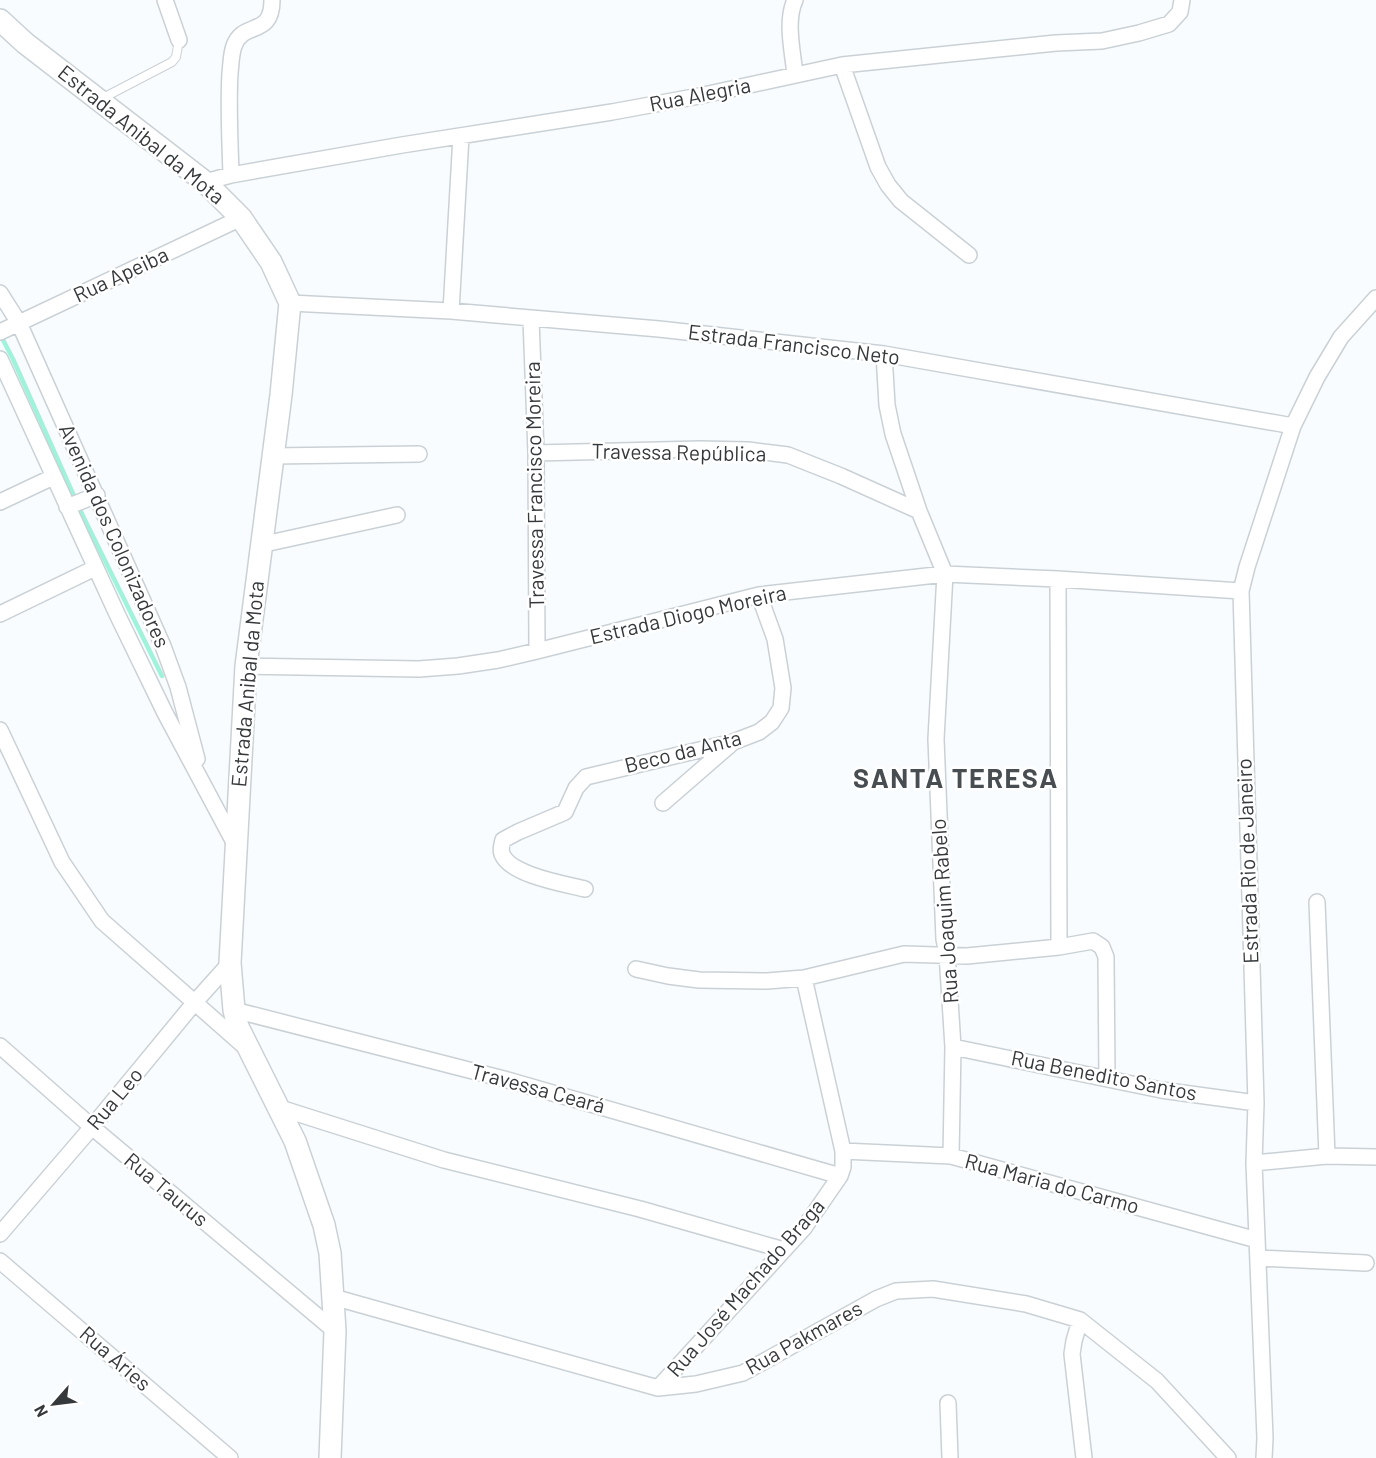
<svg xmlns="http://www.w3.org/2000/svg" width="1376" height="1458" font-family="Barlow,sans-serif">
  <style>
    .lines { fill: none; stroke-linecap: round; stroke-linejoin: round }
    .stream { stroke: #9ff3da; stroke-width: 4.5 }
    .lane-casing { stroke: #cad1d6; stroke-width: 10 }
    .street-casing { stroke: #cad1d6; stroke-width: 18 }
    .secondary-casing { stroke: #cad1d6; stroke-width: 24 }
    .lane { stroke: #fff; stroke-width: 8 }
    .street { stroke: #fff; stroke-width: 15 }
    .secondary { stroke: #fff; stroke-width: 21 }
    .labels { text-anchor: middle; stroke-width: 5; stroke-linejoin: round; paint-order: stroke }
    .street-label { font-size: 21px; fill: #36393b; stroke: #fff }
    .district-label { font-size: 27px; font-weight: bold; letter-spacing: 1.5px; fill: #474d51; stroke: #fff }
  </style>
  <rect width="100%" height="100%" fill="#f9fcfe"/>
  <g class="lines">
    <path class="stream" d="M0 334 13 359 83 516 162 676"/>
    <defs>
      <path id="lane" d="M101 99 172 62 176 57 179 40"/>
      <path id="street" d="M165 0 179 40
        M795 0C785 22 793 52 795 75
        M842 65 878 167 888 185 901 201 969 255
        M231 175C230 141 228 107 230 73 231 65 231 54 234 46 243 20 272 38 272 0
        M205 182 231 175 402 145 612 112 699 96 842 65 1056 43 1102 41 1139 33 1169 24 1180 12 1182 0
        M0 293 19 323 163 646 178 687 197 759
        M290 303 451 311 659 329 884 354 1293 426
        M451 311 461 136
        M531 319 536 453 537 651
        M0 332 241 218
        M884 354 887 405 893 434 919 511 945 574 936 739 944 939 947 954 953 1047 951 1156
        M0 359 117 614 165 713 236 846
        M536 453 700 449 748 450 788 455 841 476 919 511
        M272 456 419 454
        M0 502 53 477
        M67 507 97 495
        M260 545 397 515
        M1058 579 1059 947
        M0 614 95 568
        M246 666 419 669 458 666 498 660 537 651 759 595 945 574 1058 579 1241 591
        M0 730 62 862 102 921 243 1045
        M663 803 731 744
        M585 889C565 884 510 875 502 854 500 849 502 845 503 840L518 832 565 812 576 788 586 777 733 742 759 732 772 722 781 708 783 688 775 639 759 595
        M1317 902 1327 1156
        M636 969 668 976 699 980 767 981 804 978 904 954 967 956 1059 947 1093 941 1102 947 1106 957 1107 1077
        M234 1010 504 1079 840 1176
        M0 1046 92 1127 335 1331
        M953 1047 1161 1090 1256 1103
        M277 1107 444 1160 640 1209 784 1250
        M843 1151 951 1156 1257 1240
        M1254 1163 1327 1156 1376 1157
        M0 1234 92 1127 195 1002 230 963
        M1258 1258 1366 1263
        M0 1261 230 1458
        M333 1297 658 1388 696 1384 743 1373 876 1299 896 1291 933 1289 1026 1304 1080 1320 1157 1381 1228 1458
        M1080 1320 1074 1341 1072 1354 1084 1458
        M658 1388 804 1228 840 1176 843 1167V1151L804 978
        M948 1403 950 1458
        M1264 1458 1265 1438 1254 1163 1256 1103 1241 591 1247 567 1293 426 1317 377 1341 337 1376 298"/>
      <path id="secondary" d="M0 20 25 43 205 182 241 218 271 262 290 303 281 395 246 666 230 963 234 1010 238 1027 295 1141 324 1225 330 1253 335 1331 330 1458"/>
    </defs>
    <use href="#lane" class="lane-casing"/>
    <use href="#street" class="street-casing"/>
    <use href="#secondary" class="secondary-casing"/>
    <use href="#lane" class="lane"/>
    <use href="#street" class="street"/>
    <use href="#secondary" class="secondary"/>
  </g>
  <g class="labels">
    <g class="street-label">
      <text transform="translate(700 95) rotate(-11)" y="7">Rua Alegria</text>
      <text transform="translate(141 135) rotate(39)" y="7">Estrada Anibal da Mota</text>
      <text transform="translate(121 275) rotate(-25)" y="7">Rua Apeiba</text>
      <text transform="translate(794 345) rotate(7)" y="7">Estrada Francisco Neto</text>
      <text transform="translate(679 453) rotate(1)" y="7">Travessa República</text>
      <text transform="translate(535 485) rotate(-91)" y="7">Travessa Francisco Moreira</text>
      <text transform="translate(114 536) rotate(66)" y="7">Avenida dos Colonizadores</text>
      <text transform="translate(688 615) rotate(-13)" y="7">Estrada Diogo Moreira</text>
      <text transform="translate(248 684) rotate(-85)" y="7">Estrada Anibal da Mota</text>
      <text transform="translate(683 752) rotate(-14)" y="7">Beco da Anta</text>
      <text transform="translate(1248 861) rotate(-92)" y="7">Estrada Rio de Janeiro</text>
      <text transform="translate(945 911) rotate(-94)" y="7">Rua Joaquim Rabelo</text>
      <text transform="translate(1104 1076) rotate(11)" y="7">Rua Benedito Santos</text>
      <text transform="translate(538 1089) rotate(15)" y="7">Travessa Ceará</text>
      <text transform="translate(115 1099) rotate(-50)" y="7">Rua Leo</text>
      <text transform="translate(1052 1184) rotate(15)" y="7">Rua Maria do Carmo</text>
      <text transform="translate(166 1190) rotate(40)" y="7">Rua Taurus</text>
      <text transform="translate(746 1288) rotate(-49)" y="7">Rua José Machado Braga</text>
      <text transform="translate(804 1338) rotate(-29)" y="7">Rua Pakmares</text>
      <text transform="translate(115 1359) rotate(41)" y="7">Rua Áries</text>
    </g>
    <g class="district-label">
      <text x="956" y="788">SANTA TERESA</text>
    </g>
  </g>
  <g transform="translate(54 1404) rotate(242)" stroke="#ffffff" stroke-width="4.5" paint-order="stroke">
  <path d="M0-4.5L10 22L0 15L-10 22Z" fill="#36393b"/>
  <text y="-9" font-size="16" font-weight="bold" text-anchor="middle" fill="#36393b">N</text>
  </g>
</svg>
